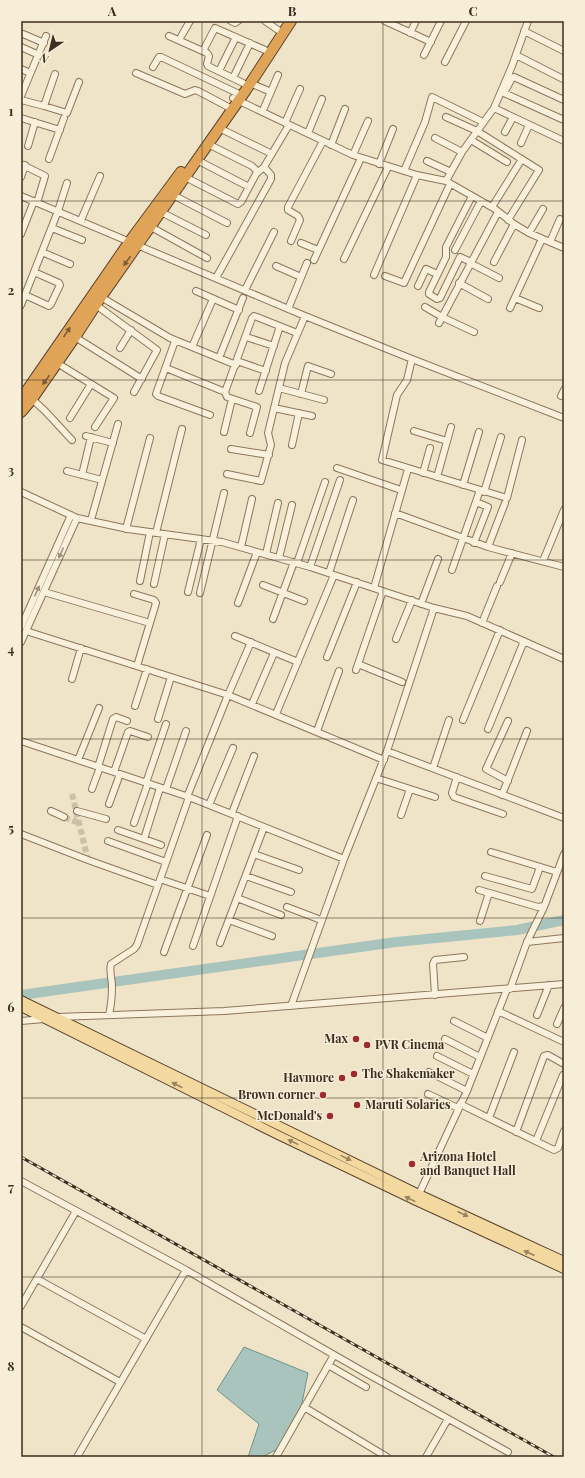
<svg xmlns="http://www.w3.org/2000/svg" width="585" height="1478" font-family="'Playfair Display',serif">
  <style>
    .water { fill: #a9c4bc; stroke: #6f938a }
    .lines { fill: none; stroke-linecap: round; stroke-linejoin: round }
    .river { stroke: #a9c4bc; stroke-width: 10 }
    .minor-tunnel { stroke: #ccc0a6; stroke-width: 6; stroke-dasharray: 6 3; stroke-linecap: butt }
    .minor-casing { stroke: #8d765c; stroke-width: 8 }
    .major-casing { stroke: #5b4430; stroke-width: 10 }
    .highway-casing { stroke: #5b4430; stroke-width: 12 }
    .minor { stroke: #faf1dc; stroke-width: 6 }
    .major { stroke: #f3d9a0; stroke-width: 8 }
    .highway { stroke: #e0a458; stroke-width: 10 }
    .rail-casing { stroke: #3d2e20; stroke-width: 3 }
    .rail { stroke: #f7eed8; stroke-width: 1.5; stroke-dasharray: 4.5; stroke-linecap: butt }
    .oneway { fill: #7e5d36 }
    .oneway2 { fill: #9c907e }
    .oneway3 { fill: #988460 }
    .grid { fill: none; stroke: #3d2e20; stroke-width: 1; stroke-opacity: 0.55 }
    .poi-dot { fill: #9e2a2b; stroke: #f7eed8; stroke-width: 1.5 }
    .labels { text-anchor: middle; stroke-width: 3; stroke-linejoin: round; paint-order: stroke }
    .poi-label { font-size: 12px; font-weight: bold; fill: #3d2e20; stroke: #f7eed8; text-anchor: end }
    .neatline { fill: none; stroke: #3d2e20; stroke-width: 1.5 }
    .grid-label { font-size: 13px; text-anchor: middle; font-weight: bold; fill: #3d2e20 }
  </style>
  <rect width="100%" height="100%" fill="#f0e4c8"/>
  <path class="water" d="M244 1347 308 1373 298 1423 278 1449 262 1457H248L259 1424 217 1390Z"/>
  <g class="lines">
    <path class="river" d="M21 995 396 942 517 930 564 920"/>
    <path class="minor-tunnel" d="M72 794 88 860
      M64 817 79 823"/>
    <defs>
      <path id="minor" d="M231 21 235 23 238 21
        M265 21 278 30
        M385 21 431 42
        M524 31 564 51
        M410 33 416 21
        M23 34 44 43
        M169 36 207 53 209 56 207 64 208 66 243 83
        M179 40 190 21
        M21 47 39 55
        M203 51 215 28 265 50
        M424 55 441 21
        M516 55 563 79
        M445 62 466 21
        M153 67 159 57H161L237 93
        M21 69 30 73
        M219 71 236 37
        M136 73 185 94 195 90 198 91 232 109
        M233 78 250 43
        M250 83 271 92
        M504 93 512 78 514 77 564 100
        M504 93 564 120
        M21 96 46 36
        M233 98 353 155 417 175 446 181 495 209 514 224 529 233 564 248
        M21 100 44 106 67 113 79 82
        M44 106 55 74
        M264 108 278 75
        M494 108 564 141
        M446 117 477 131 539 170 508 220
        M21 118 60 130
        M285 123 300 89
        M219 128 268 152
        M505 132 513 117
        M308 133 322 99
        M435 138 462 152
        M471 140 507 162
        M521 143 529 125
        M208 144 252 166 258 172
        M331 145 345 109
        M28 146 35 122
        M353 155 368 121
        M49 159 64 118
        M197 160 249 187
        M427 161 451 172
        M21 164 45 176 37 203
        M379 164 393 129
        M404 171 425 122 432 97 483 122
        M21 177 25 165
        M185 177 238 204 241 202 256 174 264 167
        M446 181 462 152 494 108 512 66 528 21
        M173 195 227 223
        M21 196 305 316 412 359 564 418
        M492 207 522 159
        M161 212 206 235
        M81 220 100 176
        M151 227 207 258
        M52 228 82 240
        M529 233 543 209
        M21 234 34 201
        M291 241 300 220 298 216 288 210V207L323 141
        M550 242 560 219
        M301 243 318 250
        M455 250 481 201
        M42 252 70 264
        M344 259 388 167
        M314 260 361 158
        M471 262 460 257 440 298 437 299 429 294V292L446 257V247L472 196
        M494 262 514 224
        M470 263 499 278
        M276 266 301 277
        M374 275 417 175
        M385 276 404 283 450 184
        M216 278 271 179V175L264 167 289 125
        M459 283 488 299
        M418 286 426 269 437 274
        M245 290 274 232
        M196 291 239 310
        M25 295 49 306 51 304 60 285 59 283 34 272
        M101 297 170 338 236 365
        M515 298 539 308
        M21 305 58 211 67 183
        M96 305 157 350 134 392
        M425 307 442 317 474 332
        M510 308 542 239
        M288 309 307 263
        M439 323 498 212
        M75 337 142 379
        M246 337 274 346
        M175 341 156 394 158 396 210 415
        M192 347 213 299
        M120 348 131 330
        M219 358 243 298
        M412 359 407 380 397 395 382 460 507 498 522 440
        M237 361 266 371
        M57 363 114 398 95 427
        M166 368 225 392
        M279 388 324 400
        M259 391 280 326
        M301 394 308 366 331 374
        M561 396 564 390
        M32 399 45 411 72 440
        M274 408 312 416
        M70 418 91 384
        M414 431 447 441
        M224 432 232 399
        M250 433 257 407 227 397 225 392 252 318 254 316 257 317 297 333
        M86 436 113 443
        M292 445 299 413
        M231 449 269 455
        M337 468 401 490
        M67 471 102 480
        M423 473 430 448
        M227 474 261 481 271 445 268 433 285 363 305 316
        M82 475 91 437
        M437 477 451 427
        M463 485 479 432
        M21 492 77 518 128 529 222 542 310 567 434 608 467 616 564 659
        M484 492 501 437
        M395 513 488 547 564 567
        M91 520 118 424
        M126 529 150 438
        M156 533 182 429
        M474 543 488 507 476 502
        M241 547 252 499
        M488 547 505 503
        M266 554 278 503
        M279 558 292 505
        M543 561 564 510
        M297 563 325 482
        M310 567 340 480
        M452 570 480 490
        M329 573 353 500
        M140 581 150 532
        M500 582 512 553
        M154 584 165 534
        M263 585 304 601
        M374 588 408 469
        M44 592 150 623
        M188 592 201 539
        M200 593 224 493
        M134 594 154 600 156 603 137 666
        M238 603 257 552
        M421 604 438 559
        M273 619 294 562
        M482 623 497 586
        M21 627 71 515
        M26 631 228 695 384 760
        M235 636 298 662
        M396 639 412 600
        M21 642 77 518
        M327 657 357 582
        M358 664 402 682
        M356 670 383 591
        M72 679 81 648
        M252 704 274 653
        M135 706 147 669
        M276 714 334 575
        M158 719 171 677
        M463 720 500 630
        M508 721 486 769 508 781
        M488 729 524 641
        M317 731 339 671
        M21 741 189 797 344 859
        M387 751 564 818
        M78 760 99 708
        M98 767 113 719 116 717 127 721
        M433 768 449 720
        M114 772 128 732 130 731 148 737
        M457 777 452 793 454 797 503 814
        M376 778 435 797
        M146 783 166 724
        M92 789 100 767
        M166 789 186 731
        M502 795 527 731
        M187 797 228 695 251 642
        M109 804 120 774
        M209 805 233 748
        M51 811 64 817
        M77 811 106 819
        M232 813 254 756
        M401 815 410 789
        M134 823 148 783
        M118 830 161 845
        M21 834 88 860 158 885
        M144 839 160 788
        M108 841 166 862
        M491 852 557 872
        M254 854 299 870
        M246 876 291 892
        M485 876 532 889 540 867
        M160 879 210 896
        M479 890 538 907 544 906
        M237 898 281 915
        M287 907 321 920
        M229 920 272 936
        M480 921 489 893
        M527 942 564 938
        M220 943 264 827
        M193 946 238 816
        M164 952 207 835
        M510 989 527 942 544 907 564 854
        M435 995 433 964 435 960 464 957
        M291 1006 344 859 387 751 434 608
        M498 1011 564 1042
        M109 1015C111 1006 112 996 112 986 112 979 109 971 111 964L134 949 137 945 189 797
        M537 1015 549 985
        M57 1017 224 1011 564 984
        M21 1021 44 1019
        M454 1021 488 1038
        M557 1024 564 1008
        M445 1039 480 1057
        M437 1056 473 1074
        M429 1072 467 1091
        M428 1094 458 1108
        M460 1104 554 1150 558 1148 564 1131
        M489 1118 514 1052
        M516 1132 544 1056 548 1055 564 1064
        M536 1141 563 1075
        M21 1181 186 1270 364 1372 508 1452
        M419 1194 467 1091 507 989
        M37 1279 146 1339
        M21 1306 76 1211
        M21 1327 120 1382
        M328 1365 366 1387
        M304 1407 387 1457
        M77 1457 186 1270
        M276 1457 334 1355
        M426 1457 448 1419"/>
      <path id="major" d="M21 1000 419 1194 564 1261
        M21 1007 276 1134 416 1201 564 1269"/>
      <path id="highway" d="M21 399 130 241 181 172
        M21 412 32 399 75 337 101 297 246 90 291 21"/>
    </defs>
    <use href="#minor" class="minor-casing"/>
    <use href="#major" class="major-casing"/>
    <use href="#highway" class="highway-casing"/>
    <use href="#minor" class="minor"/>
    <use href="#major" class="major"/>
    <use href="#highway" class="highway"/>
    <defs>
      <path id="rail" d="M21 1157 554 1457"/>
    </defs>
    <use href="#rail" class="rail-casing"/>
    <use href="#rail" class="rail"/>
  </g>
  <defs><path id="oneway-solid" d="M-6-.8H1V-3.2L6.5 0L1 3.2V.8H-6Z"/></defs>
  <g class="oneway">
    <use href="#oneway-solid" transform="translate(127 261) rotate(126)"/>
    <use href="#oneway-solid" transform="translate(67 332) rotate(-56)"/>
    <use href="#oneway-solid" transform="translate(46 380) rotate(126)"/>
  </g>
  <g class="oneway2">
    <use href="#oneway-solid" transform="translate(61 553) rotate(114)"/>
    <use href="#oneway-solid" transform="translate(37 591) rotate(-66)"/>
  </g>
  <g class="oneway3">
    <use href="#oneway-solid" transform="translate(177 1085) rotate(-153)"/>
    <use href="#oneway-solid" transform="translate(293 1142) rotate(-154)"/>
    <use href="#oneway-solid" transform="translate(346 1158) rotate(26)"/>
    <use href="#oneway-solid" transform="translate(410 1199) rotate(-154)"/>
    <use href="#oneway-solid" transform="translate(463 1214) rotate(25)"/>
    <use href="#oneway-solid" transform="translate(529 1253) rotate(-155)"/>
  </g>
  <path class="grid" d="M202 21V1457M383 21V1457M21 201H564M21 380H564M21 560H564M21 739H564M21 918H564M21 1098H564M21 1277H564"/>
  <g class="poi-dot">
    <circle cx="356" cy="1039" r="4"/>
    <circle cx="367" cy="1045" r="4"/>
    <circle cx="354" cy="1074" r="4"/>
    <circle cx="342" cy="1078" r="4"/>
    <circle cx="323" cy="1095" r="4"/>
    <circle cx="357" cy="1105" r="4"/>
    <circle cx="330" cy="1116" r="4"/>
    <circle cx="412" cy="1164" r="4"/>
  </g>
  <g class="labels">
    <g class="poi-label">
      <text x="348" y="1043">Max</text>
      <text x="375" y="1049" text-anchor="start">PVR Cinema</text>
      <text x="362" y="1078" text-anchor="start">The Shakemaker</text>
      <text x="334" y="1082">Havmore</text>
      <text x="315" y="1099">Brown corner</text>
      <text x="365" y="1109" text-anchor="start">Maruti Solaries</text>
      <text x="322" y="1120">McDonald's</text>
      <text x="420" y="1161" text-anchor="start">Arizona Hotel<tspan x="420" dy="14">and Banquet Hall</tspan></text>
    </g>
  </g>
  <rect width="585" height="1478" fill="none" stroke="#f7eed8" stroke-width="44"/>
  <g transform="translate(50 50) rotate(215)" stroke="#f7eed8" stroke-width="3" paint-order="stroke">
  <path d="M0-3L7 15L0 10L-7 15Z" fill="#3d2e20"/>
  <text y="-6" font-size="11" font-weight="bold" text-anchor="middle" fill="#3d2e20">N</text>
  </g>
  <rect x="22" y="22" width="541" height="1434" class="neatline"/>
  <g class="grid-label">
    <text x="112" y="16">A</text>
    <text x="292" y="16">B</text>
    <text x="473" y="16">C</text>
    <text x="11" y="116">1</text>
    <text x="11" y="295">2</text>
    <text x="11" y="475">3</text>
    <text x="11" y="654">4</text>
    <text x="11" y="833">5</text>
    <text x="11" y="1012">6</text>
    <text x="11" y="1192">7</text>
    <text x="11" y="1371">8</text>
  </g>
</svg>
